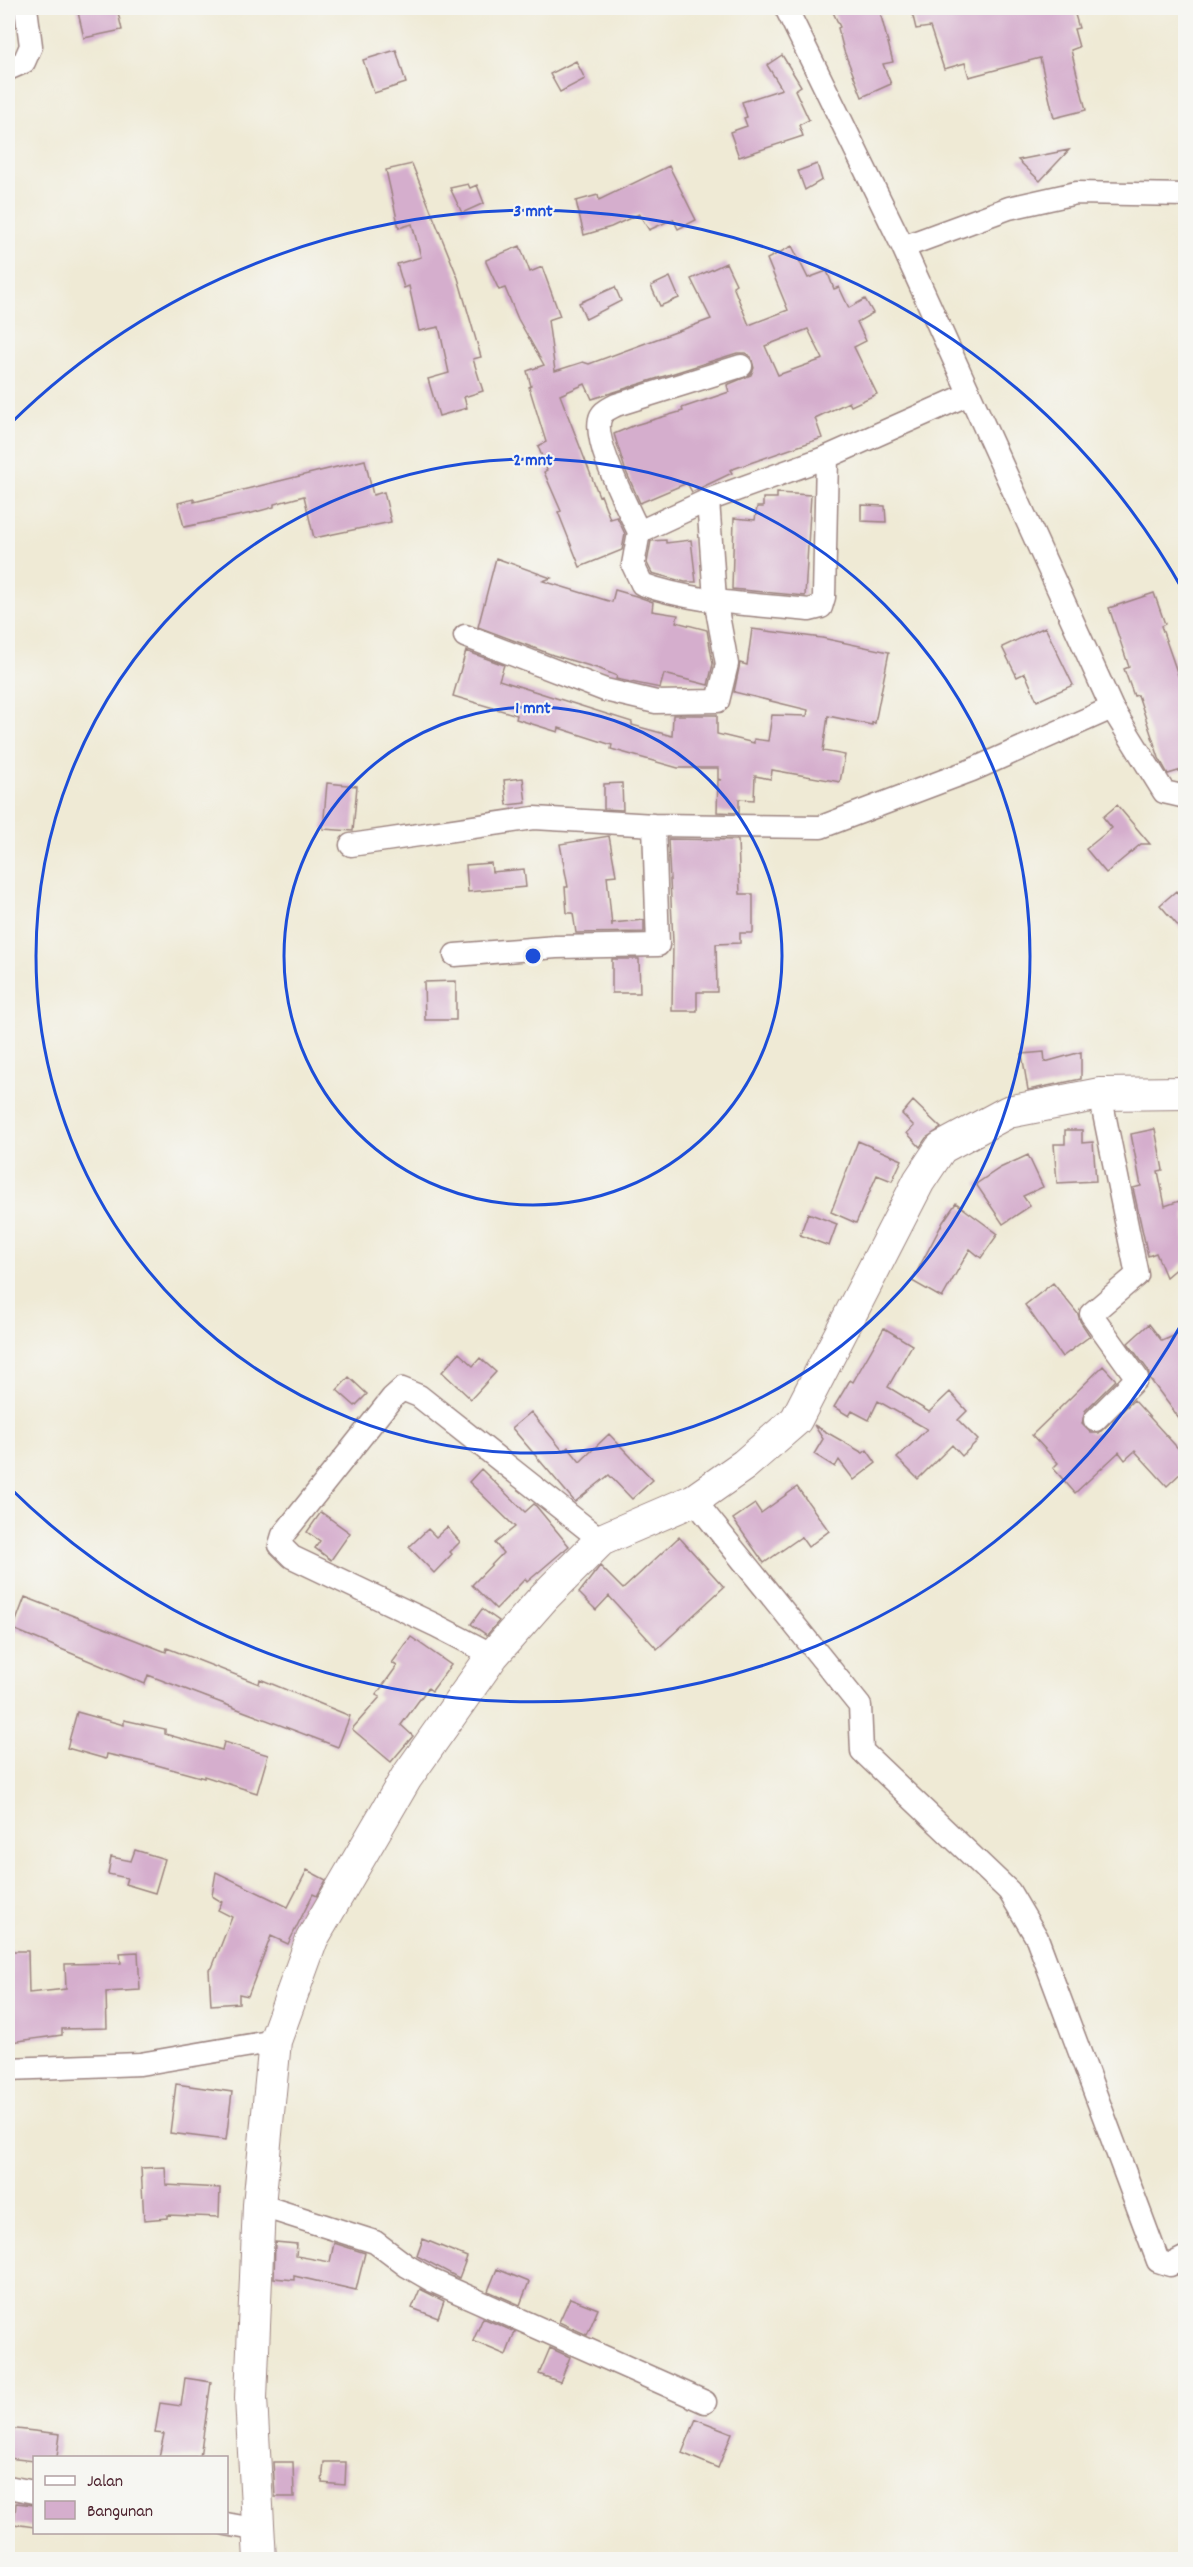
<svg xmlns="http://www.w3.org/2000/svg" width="1193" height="2567" font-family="Dekko,sans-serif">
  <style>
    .building { fill: #d5aecd; fill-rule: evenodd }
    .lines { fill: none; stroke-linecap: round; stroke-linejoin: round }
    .street-casing { stroke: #9c8480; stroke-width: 25 }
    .secondary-casing { stroke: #9c8480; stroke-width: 34 }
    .street { stroke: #fff; stroke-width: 22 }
    .secondary { stroke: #fff; stroke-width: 32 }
    .ring { fill: none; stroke: #1d4ed8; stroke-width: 3 }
    .centre { fill: #1d4ed8; stroke: #f6f6f2; stroke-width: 3 }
    .ring-label { font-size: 18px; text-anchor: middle; font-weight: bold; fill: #1d4ed8; stroke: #f6f6f2; stroke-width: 4.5; stroke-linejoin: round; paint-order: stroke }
  </style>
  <rect width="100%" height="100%" fill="#f6f6f2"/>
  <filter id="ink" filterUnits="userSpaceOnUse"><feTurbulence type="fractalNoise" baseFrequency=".0167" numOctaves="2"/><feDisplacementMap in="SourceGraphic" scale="12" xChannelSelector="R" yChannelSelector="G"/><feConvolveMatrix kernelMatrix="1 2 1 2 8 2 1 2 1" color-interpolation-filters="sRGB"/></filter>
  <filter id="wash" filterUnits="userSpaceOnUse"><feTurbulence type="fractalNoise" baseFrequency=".008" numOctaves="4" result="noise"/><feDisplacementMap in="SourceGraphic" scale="24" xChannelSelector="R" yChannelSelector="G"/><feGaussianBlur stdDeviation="1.35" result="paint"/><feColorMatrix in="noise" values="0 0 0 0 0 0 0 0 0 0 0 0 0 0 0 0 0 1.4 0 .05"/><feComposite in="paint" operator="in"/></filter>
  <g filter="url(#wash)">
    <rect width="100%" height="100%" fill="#efead5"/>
    <g id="blocks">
      <path class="building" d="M77 8H117L122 30 84 38Z
        M831 8H879L893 62 883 64 891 84 862 97 844 51 838 28 840 27Z
        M911 8H1073L1079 28 1074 29 1079 47 1071 50 1086 110 1054 118 1040 58 969 77 965 63 944 69 930 27 916 29Z
        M396 50 406 83 374 93 363 60Z
        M782 55 801 86 795 90 809 120 799 125 803 136 739 157 730 132 747 126 744 118 747 117 742 102 782 89 767 65Z
        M576 61 585 79 560 92 550 74Z
        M1069 150 1040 181 1018 160Z
        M412 164 458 278 481 357 473 359 483 391 464 397 467 408 439 416 428 379 449 373 439 327 419 331 409 286 404 288 397 264 421 257 412 224 399 228 386 170Z
        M817 164 822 180 805 190 798 171Z
        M669 166 696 220 678 229 673 219 649 230 639 214 611 227 584 235 576 201 598 195 599 200Z
        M468 184 470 188 477 185 484 203 462 213 450 188Z
        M520 246 530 272 542 267 560 316 548 320 555 371 583 362 589 364 711 319 691 279 726 263 736 284 733 286 749 325 788 310 767 259 792 246 808 278 827 271 834 289 839 287 849 308 865 299 873 313 857 322 866 341 854 347 877 394 851 406 849 402 815 418 822 438 730 470 732 473 692 492 687 483 640 503 625 469 614 434 635 425 683 411 682 408 729 392 727 385 751 375 754 368 751 357 745 353H737L592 399 585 384 560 395 599 496 601 495 610 519 617 517 625 534 622 550 580 567 558 512 561 511 544 472 547 470 538 446 546 442 529 387 531 386 527 371 544 365 518 319 505 288 499 290 486 262V260ZM808 329 823 359 778 375 765 346Z
        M670 277 679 298 660 306 651 286Z
        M615 287 621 301 586 319 579 303Z
        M365 460 373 495 384 492 391 522 314 538 304 496 274 504V507L252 513 184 527 178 503 194 499V502Z
        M777 493 811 495 805 596 732 589 734 518 755 520 757 507H763V498H777Z
        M861 505 885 506 886 522 861 521Z
        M666 540V543L691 540 696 582H685L652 573 647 563 651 541Z
        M496 558 551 578 543 581 612 602 615 590 636 596 653 602 652 611 678 615 676 622 707 630 713 664 708 685 664 674 660 688 616 679 617 676 600 669 553 655 478 627Z
        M1154 593 1165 624 1161 626 1185 695V769L1168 774 1159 758 1138 695 1134 696 1124 669 1129 667 1109 608Z
        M1045 627 1073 685 1037 701 1025 673 1017 677 1002 647Z
        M752 629 822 638 889 652 875 723 872 722V725L828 716 823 751 845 755 840 782 772 770 771 779 755 776 754 800 739 799V813L717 812 718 780H721L718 779V768H678L611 749 612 745 559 728 558 732 516 719 517 715 453 696 466 651 504 665 499 680 632 722V725L672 736 673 715H717V734L754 743V739L768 741 772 715 807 716 808 710 734 692 740 663 747 665Z
        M523 778 526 803 507 805 504 780Z
        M327 783 357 786 353 831 323 829Z
        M622 783 623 810 604 809V784Z
        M1117 805 1150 844H1141L1106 873 1086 849 1112 828 1103 817Z
        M609 836 616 875 607 876 612 926V923L644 920V932L576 933 573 913H567L565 887H568L560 844Z
        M668 839 738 840 740 894H753V933H740V943L716 944 717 992H697V1011H672L673 942Z
        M491 863 492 872 524 869 526 887 468 892 466 865Z
        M1176 891 1185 902V934L1160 905Z
        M612 959H639L640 993H612Z
        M456 981V1020H425L424 982Z
        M1044 1052 1045 1062 1081 1052V1079L1028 1090 1022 1054Z
        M913 1101 941 1128 926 1138 920 1147 907 1133 914 1126 902 1114Z
        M1155 1129 1163 1170 1158 1171 1165 1206 1185 1199V1261L1166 1277 1156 1253 1148 1256 1133 1188 1141 1186 1131 1134Z
        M1065 1130H1082V1143L1093 1142 1096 1181 1057 1183 1054 1144H1065Z
        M858 1141 902 1160 892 1181 877 1175 856 1223 831 1212Z
        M1028 1155 1043 1187 1023 1196 1030 1206 1003 1224 976 1184 1000 1168Z
        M956 1203 998 1234 981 1258 970 1249 942 1298 912 1281 943 1222Z
        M808 1213 837 1224 829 1246 800 1235Z
        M1053 1283 1078 1314 1080 1321 1090 1336 1062 1357 1025 1305Z
        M1149 1324 1162 1341 1185 1331V1426L1150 1379 1148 1370 1128 1343Z
        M884 1328 912 1345 888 1387 929 1412 950 1392 967 1411 958 1420 978 1440 962 1456 952 1445 918 1479 897 1458 927 1429 878 1401 869 1420 852 1411 849 1416 834 1407 850 1380 853 1382Z
        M459 1353 473 1366 480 1358 496 1372 471 1399 442 1372Z
        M1103 1366 1116 1380 1085 1411 1082 1424 1091 1433H1099L1134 1400 1185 1456V1469L1167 1486 1135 1451 1125 1460 1119 1452 1075 1493 1053 1468 1058 1463 1032 1435Z
        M349 1377 367 1394 355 1406 337 1390Z
        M531 1412 563 1451 568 1447 580 1462 609 1434 653 1480 632 1499 609 1475 575 1502 512 1428Z
        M814 1425 863 1453 867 1450 876 1463 854 1480 839 1460 835 1467 814 1454 823 1439Z
        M481 1469 525 1512 534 1504 536 1506 569 1546 527 1582 525 1579 496 1609 472 1585 503 1553 495 1543 515 1527 469 1482Z
        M797 1487 829 1531 808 1547 801 1537 764 1563 733 1519 755 1504 761 1513Z
        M321 1512 350 1533 331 1560 315 1548 320 1541 307 1532Z
        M447 1527 460 1542 450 1552 452 1554 434 1573 409 1547 428 1529 436 1537Z
        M679 1537 724 1587 657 1649 609 1596 596 1610 579 1593 600 1566 623 1589Z
        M25 1597 166 1652 167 1648 259 1684 260 1679 350 1716 338 1747 148 1675 145 1684 13 1629Z
        M482 1609 499 1621 487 1635 471 1624Z
        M411 1637 451 1665 432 1691 428 1688 401 1725 413 1736 391 1762 352 1729 380 1697 376 1695 397 1666 392 1663Z
        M77 1712 124 1725V1720L165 1729V1734L222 1750 224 1742 268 1755 257 1793 204 1776V1778L153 1764 107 1754 106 1759 67 1748Z
        M135 1850 165 1859 155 1893 125 1884 127 1878 108 1874 111 1857 131 1861Z
        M307 1870 326 1880 317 1896 313 1894 288 1944 271 1936 248 1996 239 1994V2003L211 2005 209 1969 212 1968 232 1917 218 1910 222 1902 212 1896 216 1872 288 1907Z
        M9 1951H28L29 1993 66 1989 65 1964 121 1963 120 1953 138 1952 140 1990 106 1992 107 2028 62 2029V2035L11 2042Z
        M176 2084 232 2092 226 2140 170 2133Z
        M165 2167 166 2185 220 2188 219 2217 167 2215V2218L144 2220 141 2168Z
        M423 2239 467 2257 459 2278 417 2256Z
        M275 2242 297 2244 296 2256 330 2262 334 2243 365 2253 356 2290 294 2276V2280L274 2278Z
        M497 2269 529 2282 520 2305 488 2291Z
        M420 2289 444 2301 438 2318 412 2308Z
        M570 2298 598 2309 587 2335 559 2322Z
        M483 2318 515 2332 506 2355 473 2341Z
        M550 2348 570 2357 560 2382 539 2374Z
        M185 2378 211 2382 200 2457H159L164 2434 155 2433 160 2403 181 2406Z
        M696 2419 732 2433 718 2468 682 2453Z
        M8 2428 60 2434 57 2457H34V2461L8 2458Z
        M273 2462H293L294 2497H275Z
        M324 2462H346L345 2485 322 2483Z
        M16 2503 34 2505V2527L14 2524Z"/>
    </g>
  </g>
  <g filter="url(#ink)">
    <use href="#blocks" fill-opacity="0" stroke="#9c8480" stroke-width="1.5"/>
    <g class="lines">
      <defs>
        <path id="street" d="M786 8 903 247 1112 708 1164 792 1186 797
          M8 69 24 62 31 46 26 8
          M903 247 1009 208 1076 193 1186 195
          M827 457 824 597 821 607 809 610C754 604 694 603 642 584L633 565 639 532 708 500 827 457 969 394
          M639 532C629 510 590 438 601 416 604 410 611 408 616 405L741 366
          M465 636 605 690 656 702 718 701 727 664 715 599 708 500
          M351 845 534 818 654 825 821 827 972 770 1112 708
          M455 955 556 947 658 945 654 825
          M1095 1420 1137 1378 1091 1314 1137 1275 1100 1094
          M694 1500 860 1706 862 1751 1009 1891 1037 1938 1158 2261 1170 2265 1186 2257
          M493 1655 435 1625 292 1557 280 1545 283 1535 392 1398 402 1389 419 1396 601 1540
          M8 2069 140 2064 275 2041
          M259 2205 375 2242 407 2266 433 2281 705 2402
          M8 2487 34 2492
          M226 2524 259 2530"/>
        <path id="secondary" d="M260 2560 251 2398 259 2205 275 2041 312 1939 406 1778 493 1655 544 1597 601 1540 694 1500 744 1465 796 1420 919 1181 941 1148 1008 1112 1100 1094 1186 1093"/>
      </defs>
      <use href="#street" class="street-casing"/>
      <use href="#secondary" class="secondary-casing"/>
      <use href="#street" class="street"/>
      <use href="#secondary" class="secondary"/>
    </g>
  </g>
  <g class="ring">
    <circle cx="533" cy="956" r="249"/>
    <circle cx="533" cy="956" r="497"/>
    <path d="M1185 1318A746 746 0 0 1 10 1488M10 424A746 746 0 0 1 1185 594"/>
  </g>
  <circle cx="533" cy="956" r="9" class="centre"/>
  <g class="ring-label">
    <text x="533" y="216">3 mnt</text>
    <text x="533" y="465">2 mnt</text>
    <text x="533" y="713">1 mnt</text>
  </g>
  <rect width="1193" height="2567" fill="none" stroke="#f6f6f2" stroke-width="30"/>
  <rect x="33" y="2456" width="195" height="78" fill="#f6f6f2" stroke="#b1a0a2" stroke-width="1.5"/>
  <rect x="45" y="2476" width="30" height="9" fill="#ffffff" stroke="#b1a0a2" stroke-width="1.5"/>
  <text x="87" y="2486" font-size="18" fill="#4a1f2b">Jalan</text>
  <rect x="45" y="2501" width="30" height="18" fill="#d5aecd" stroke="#b1a0a2" stroke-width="1.5"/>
  <text x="87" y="2516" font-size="18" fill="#4a1f2b">Bangunan</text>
</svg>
